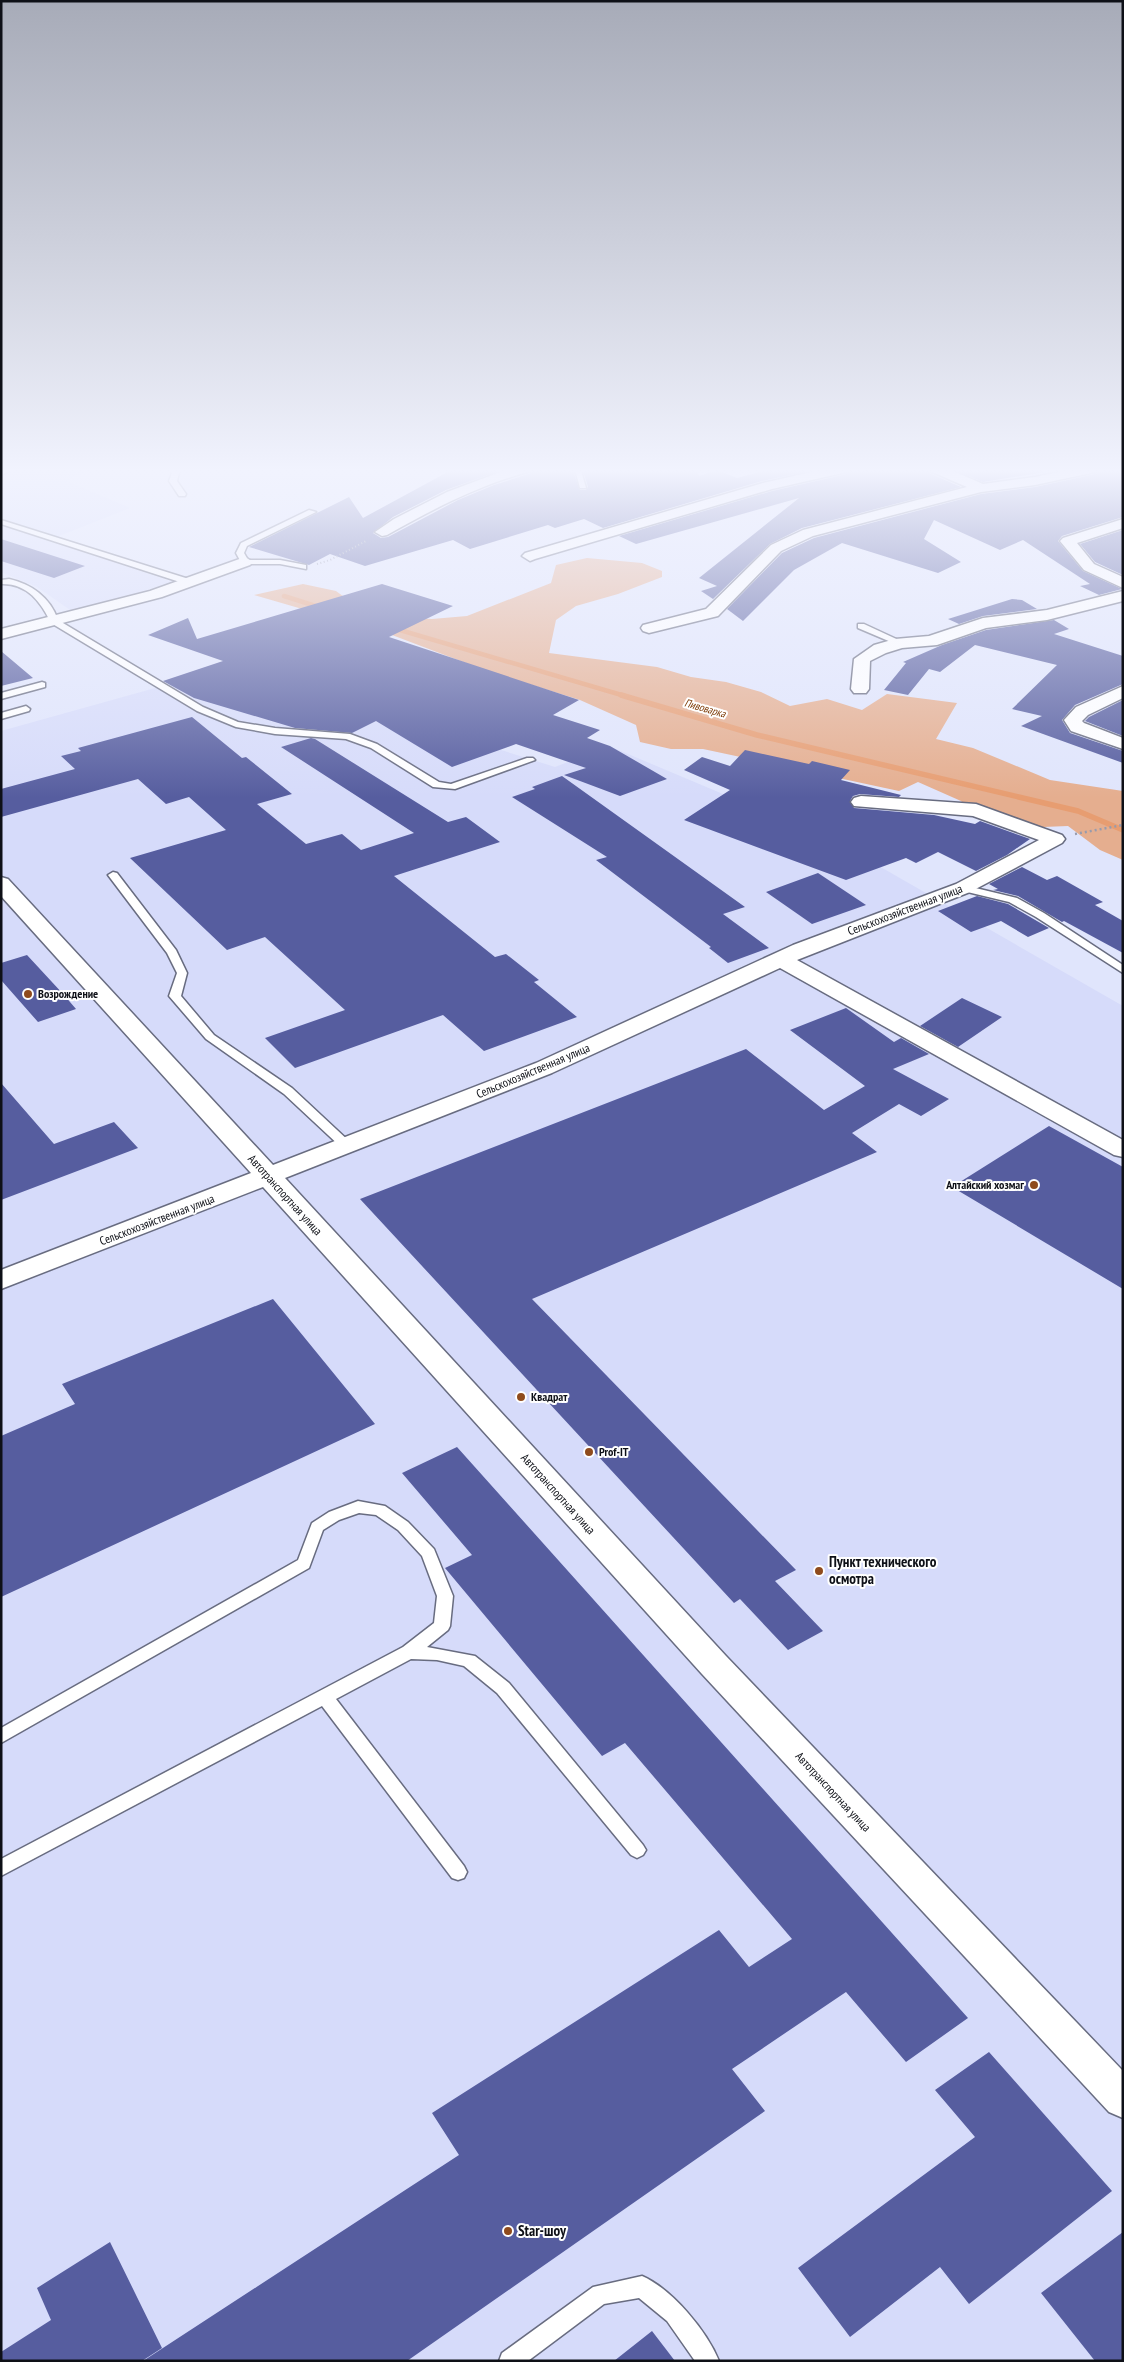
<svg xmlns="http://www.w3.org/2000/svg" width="1124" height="2362" font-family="'PT Sans Narrow',sans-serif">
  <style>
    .built { fill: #d6dbfa }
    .green { fill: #e5ae8f }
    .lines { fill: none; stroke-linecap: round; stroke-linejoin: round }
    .stream-far1 { stroke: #e79d71; stroke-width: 4.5 }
    .stream { stroke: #e79d71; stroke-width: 5.5 }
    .building { fill: #565d9f }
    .service-casing { stroke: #686c80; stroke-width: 3 }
    .minor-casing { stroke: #686c80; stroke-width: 3 }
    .path-far1 { stroke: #979bad; stroke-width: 2; stroke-dasharray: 1 2.5; stroke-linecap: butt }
    .path { stroke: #979bad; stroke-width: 2.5; stroke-dasharray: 2 3; stroke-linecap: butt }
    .service { fill: #fff; fill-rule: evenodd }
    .minor { fill: #fff; fill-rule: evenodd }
    .poi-dot { fill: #8f4b1d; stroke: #fff; stroke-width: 2 }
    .labels { text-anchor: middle; stroke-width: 4; stroke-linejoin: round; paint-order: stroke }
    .far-water-label { font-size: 11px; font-style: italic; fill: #7e3b06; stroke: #fff }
    .street-label { font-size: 12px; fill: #0e1017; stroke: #fff }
    .poi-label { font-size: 12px; font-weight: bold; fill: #0e1017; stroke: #fff; text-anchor: start }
    .near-poi-label { font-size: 15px; font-weight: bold; fill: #0e1017; stroke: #fff; text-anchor: start }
  </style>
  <rect width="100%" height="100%" fill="#e0e5fc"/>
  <path class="built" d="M1 468H90L67 481 130 508 49 540 173 582 73 612 37 587 1 572Z
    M234 666 555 767 609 746 837 842 1123 1006V2361H1V731Z"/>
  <path class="green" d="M587 558 642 563 662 571V577L618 594 576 606 556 620 549 653 657 667 691 677 726 682 761 692 790 706 827 699 862 710 887 694 957 703 936 739 973 748 1050 780 1123 791V860L1100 850 1068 826 1043 827 979 819 961 801 918 782 899 791 703 749H671L640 742 636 725 580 700 487 671 392 635 254 595 303 584 336 591 355 605 414 618 432 619 467 616 551 583 556 565Z"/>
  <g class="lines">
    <path class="stream-far1" d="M284 596 322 608
      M393 628 625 696"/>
    <path class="stream" d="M621 695 757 735 1078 811 1123 830"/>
  </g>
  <path class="building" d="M455 468H507L446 490 393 517 373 533 381 538 388 537 458 500 494 485 532 473 535 468H567L574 474 580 490H586L588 487 583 470 579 468H697L699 476 717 470 737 478 775 468H822L762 481 603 528 584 519 555 528 548 525 470 549 453 540 365 566 330 554 309 565 249 547 349 497 363 518Z
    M855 468H926L929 473 961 487 802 528 770 544 713 599 701 591 717 586 699 578 799 498 636 544 619 536 772 491 851 473Z
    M950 468H1070L983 482Z
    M1104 468H1123V517L1062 536 1058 541 1083 571 1122 589 1099 595 1080 586 1090 584 1023 540 1000 550 934 520 924 539 961 562 938 573 842 543 794 570 743 621 727 609 782 553 814 538 981 494 1035 487 1100 473Z
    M1123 530V575L1095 562 1080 544Z
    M1 539 85 566 54 578 1 561Z
    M382 584 453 606 389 637 579 700 553 715 600 730 587 738 610 746 667 779 620 796 564 775 586 768 516 744 452 767 376 721 352 733 295 728 194 698 163 681 223 661 148 635 188 618 197 639Z
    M1012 599 1022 600 1037 609 983 616 959 624 948 619Z
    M1054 620 1069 629 1054 634 1123 656V684L1075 705 1062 720 1070 733 1123 751V763L1021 726 1042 716 1012 709 1057 665 975 645 940 672 929 669 908 695 884 690 906 663 903 662 942 645 986 630Z
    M1 651 33 678 1 686Z
    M1123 700V736L1085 721 1089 717Z
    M192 717 242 758 246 757 292 794 257 804 306 844 342 834 361 850 414 833 281 747 311 738 315 739 448 822 466 817 500 842 394 876 495 957 506 954 539 980 534 982 577 1017 484 1051 443 1015 295 1068 265 1038 345 1010 265 937 227 950 130 858 226 830 189 797 166 804 138 779 1 817V789L75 769 61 756 81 751 78 748Z
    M745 750 809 764 812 761 850 770 841 780 901 795 899 797 860 794 853 796 850 801 854 808 934 815 975 824 980 821 1030 839 1007 855 976 871 938 852 916 863 906 858 846 880 684 820 730 790 684 770 702 757 730 766Z
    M562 776 745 907 723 914 769 948 728 963 709 948 711 947 596 860 607 857 512 797 535 789 532 787Z
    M1022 867 1047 880 1057 876 1103 902 1095 905 1123 921V953L1064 921 1062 922 1018 896 993 890 998 889 989 884Z
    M818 873 866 905 812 924 766 892Z
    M977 896 1008 904 1049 928 1028 937 1001 921 971 932 938 911Z
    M27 955 64 995 76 1009 38 1022 1 980V963Z
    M962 998 1002 1017 958 1047 920 1026Z
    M846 1008 894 1042 901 1038 929 1054 893 1069 949 1099 921 1116 899 1104 852 1133 877 1152 532 1299 796 1570 775 1581 823 1631 788 1650 740 1599 734 1603 360 1199 746 1049 824 1110 865 1086 790 1030Z
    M1 1083 54 1144 114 1122 138 1148 1 1200Z
    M1049 1126 1123 1167V1289L952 1187Z
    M273 1299 375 1424 1 1597V1436L75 1404 62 1384Z
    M457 1447 968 2018 906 2062 846 1992 732 2069 765 2111 407 2361H143L459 2155 432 2113 719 1930 749 1967 792 1939 625 1743 602 1756 445 1568 472 1555 402 1473Z
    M989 2052 1112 2191 969 2304 940 2267 850 2337 798 2268 975 2137 935 2090Z
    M1123 2232V2361H1095L1041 2293Z
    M110 2242 162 2348 142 2361H1V2352L51 2320 37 2288Z
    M652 2331 675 2361H614Z"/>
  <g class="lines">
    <defs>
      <path id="service" d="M7 468H15L1 475V470Z
        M174 468H180L177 481 186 494 185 496H179L169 481Z
        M569 468H576L581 471 586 488H580L576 473Z
        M309 510 316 512 247 546 244 553 248 560H280L306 565V569L280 564H242L236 553 241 543Z
        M1 520 192 580 193 582 186 584 1 524Z
        M9 579C31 584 50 597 58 620L203 707 238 722 275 728 350 734 377 744 439 782 451 784 527 758H533L535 760 455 789 433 787 371 748 346 739 275 734 236 727 197 711 51 623C41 602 27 583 1 584V580Z
        M858 624H864L905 643 898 645 858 628Z
        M42 682 45 683V687L1 699V693Z
        M26 706 30 709 29 711 1 719V713Z
        M113 872 117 873 176 950 187 973 181 996 214 1035 292 1088 351 1143 353 1146 351 1149H343L284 1094 206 1039 169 996 177 973 167 953 108 875Z
        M963 885 1017 898 1044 913 1123 965V973L1036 917 1009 902 959 890V886Z
        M358 1501 385 1506 408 1522 434 1549 453 1596 450 1626 448 1630 427 1647 475 1656 509 1683 643 1845 646 1850 643 1855 637 1858 631 1855 497 1693 464 1666 437 1660 411 1659 336 1699 464 1866 467 1872 464 1878 458 1880 452 1878 322 1706 1 1876V1859L403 1647 434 1623 437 1596 422 1556 398 1530 376 1515 359 1513 339 1520 323 1530 309 1568 1 1743V1728L298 1560 312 1523 329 1512Z
        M642 2276C672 2289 707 2331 719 2361H695L667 2321 639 2298 604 2304 528 2361H499L502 2353 593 2287Z"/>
      <path id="minor" d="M511 468H533L531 471C479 485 433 509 387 535L382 536 375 532 394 519 447 492Z
        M829 468H853L851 471 772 489 535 559 530 561 522 556 525 553 763 483Z
        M928 468H946L983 484 1035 477 1077 468H1102L1100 471 1035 485 981 492 813 536 781 551 718 616 649 633 643 631 641 628 643 625 706 609 771 545 803 530 967 487 930 471Z
        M1123 519V528L1077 543 1094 564 1123 577V588L1084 570 1060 541 1063 538Z
        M245 557 253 562 250 565 162 597 1 639V629L150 591Z
        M1123 591V601L1047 620 986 628 937 645 902 648 886 653 870 661 869 689 866 693H854L851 689 854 659 874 645 895 639 929 636 983 618 1047 610Z
        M1123 686V698L1088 715 1082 721 1084 723 1123 738V749L1071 731 1064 720 1076 707Z
        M861 796 976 804 1062 835 1065 839 1062 843 970 892 797 960 1123 1140V1157L1114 1155 780 968 552 1073 285 1178 726 1656 1123 2071V2118L1109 2112 702 1674 263 1187 1 1289V1270L251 1173 1 896V877L8 879 273 1165 536 1063 793 945 956 884 1039 840 973 816 854 806 851 802 854 798Z"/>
    </defs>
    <use href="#service" class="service-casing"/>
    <use href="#minor" class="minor-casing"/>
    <path class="path-far1" d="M317 564 330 560 366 541"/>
    <path class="path" d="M1075 834 1123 825"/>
    <use href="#service" class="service"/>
    <use href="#minor" class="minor"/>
  </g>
  <linearGradient id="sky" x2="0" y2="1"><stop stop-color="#a7abb8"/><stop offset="0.59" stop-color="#f1f3fe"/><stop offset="1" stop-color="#f1f3fe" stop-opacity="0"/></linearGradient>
  <rect width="1124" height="798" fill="url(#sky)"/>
  <g class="poi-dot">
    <circle cx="28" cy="994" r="5"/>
    <circle cx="1034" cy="1185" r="5"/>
    <circle cx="521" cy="1397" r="5"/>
    <circle cx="589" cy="1452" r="5"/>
    <circle cx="819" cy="1571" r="5"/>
    <circle cx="508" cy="2231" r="5"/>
  </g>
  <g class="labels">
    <g class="far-water-label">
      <text transform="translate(705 708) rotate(16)" y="4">Пивоварка</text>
    </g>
    <g class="street-label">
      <text transform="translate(905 910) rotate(-21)" y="4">Сельскохозяйственная улица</text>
      <text transform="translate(533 1071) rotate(-23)" y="4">Сельскохозяйственная улица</text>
      <text transform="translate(285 1195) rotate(48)" y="4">Автотранспортная улица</text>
      <text transform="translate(157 1220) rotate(-21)" y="4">Сельскохозяйственная улица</text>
      <text transform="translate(558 1494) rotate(48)" y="4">Автотранспортная улица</text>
      <text transform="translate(833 1792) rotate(47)" y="4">Автотранспортная улица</text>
    </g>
    <g class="poi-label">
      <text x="38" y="998">Возрождение</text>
      <text x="1024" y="1189" text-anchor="end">Алтайский хозмаг</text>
      <text x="531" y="1401">Квадрат</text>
      <text x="599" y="1456">Prof-IT</text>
    </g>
    <g class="near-poi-label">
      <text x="829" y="1567">Пункт технического<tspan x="829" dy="17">осмотра</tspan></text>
      <text x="518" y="2236">Star-шоу</text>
    </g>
  </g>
  <rect width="1124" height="2362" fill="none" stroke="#0e1017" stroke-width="5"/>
</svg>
